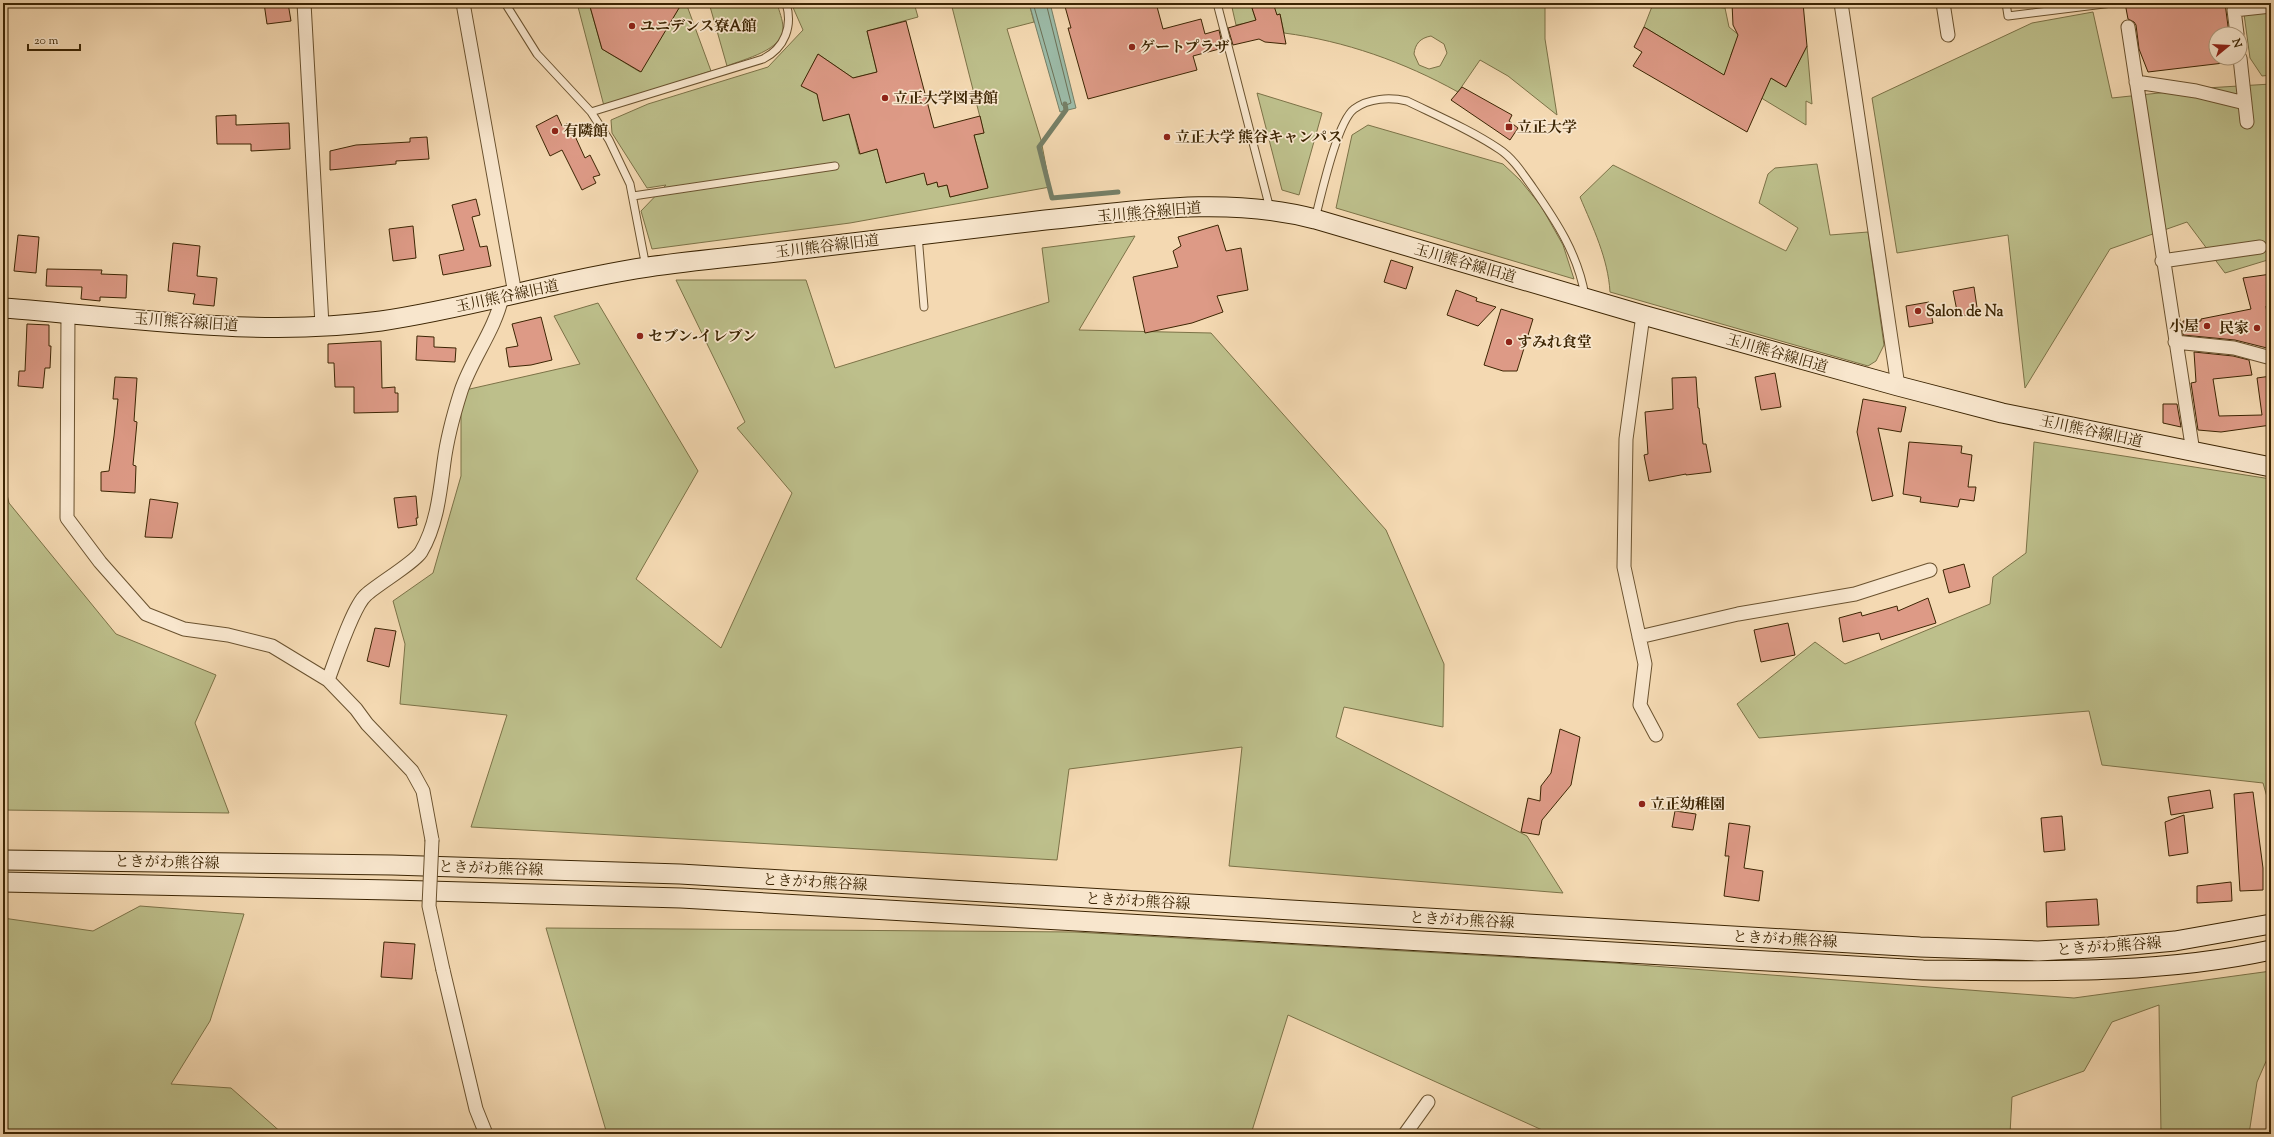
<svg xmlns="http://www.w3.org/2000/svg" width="2274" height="1137" font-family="'Sorts Mill Goudy','Noto Serif JP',serif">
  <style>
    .green { fill: #bdbf8b; stroke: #7c7247; fill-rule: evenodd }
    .water { fill: #9cbba8; stroke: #767f66 }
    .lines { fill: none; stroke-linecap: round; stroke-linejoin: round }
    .shore { stroke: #6c7056; stroke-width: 1 }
    .stream { stroke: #767f66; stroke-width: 5 }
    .building { fill: #dd9a86; stroke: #3c2503 }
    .lane-casing { stroke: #6a522f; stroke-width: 9 }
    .street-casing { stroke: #6a522f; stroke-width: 15 }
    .secondary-casing { stroke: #3c2503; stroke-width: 21 }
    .lane { stroke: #f8e6cd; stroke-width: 7 }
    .street { stroke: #f8e6cd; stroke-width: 13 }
    .secondary { stroke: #f8e6cd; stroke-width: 19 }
    .street-bridge-casing { stroke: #6a522f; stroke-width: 15; stroke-linecap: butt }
    .street-bridge { stroke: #f8e6cd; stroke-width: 13 }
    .poi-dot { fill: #8f2418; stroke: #f8e6cd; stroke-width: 1.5 }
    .labels { text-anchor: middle; stroke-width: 3.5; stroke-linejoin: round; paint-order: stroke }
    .poi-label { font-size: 15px; font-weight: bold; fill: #3c2503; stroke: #f8e6cd; text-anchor: start }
    .street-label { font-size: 15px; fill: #3c2503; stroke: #f8e6cd }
  </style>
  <rect width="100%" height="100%" fill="#f4d9b2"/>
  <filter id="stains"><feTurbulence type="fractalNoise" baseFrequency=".005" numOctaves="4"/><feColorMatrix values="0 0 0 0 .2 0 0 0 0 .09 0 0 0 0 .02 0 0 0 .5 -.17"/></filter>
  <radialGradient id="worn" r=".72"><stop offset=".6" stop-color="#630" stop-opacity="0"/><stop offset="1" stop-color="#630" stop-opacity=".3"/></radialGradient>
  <path class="green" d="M577 3H589L602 49 640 72 682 3H686L711 71 604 106Z
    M709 3H777C779 11 783 20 783 28 784 50 744 59 727 66Z
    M791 3H914L918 17 867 31 877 72 853 78 818 54 802 86 817 94 823 120 849 114 859 154 877 149 886 183 924 171 927 185 937 182 938 187 947 185 950 197 988 187 974 135 984 133 951 3H1029L1034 22 1007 29 1041 140 1050 187 850 223 652 249 641 211 666 185 647 188 612 133 611 120 648 104 768 67 803 30Z
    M1231 3H1258L1259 6 1252 8 1256 21 1236 25Z
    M1273 3H1545V39L1557 115 1508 76 1480 60 1458 92C1404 62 1345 41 1284 33L1280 14 1271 16ZM1431 36 1444 44 1447 53 1440 66 1429 69 1419 65 1414 54C1415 44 1420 38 1431 36Z
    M1655 3H1681L1725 8 1729 27 1739 35 1731 55 1786 87 1807 46 1812 104 1806 101V125L1644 27 1653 4Z
    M2271 3V75L2262 76 2250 58 2244 14Z
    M2093 12 2112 98 2206 88 2271 84V259L2225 273 2187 222 2110 249 2025 388 2008 235 1897 253 1872 98 2032 23Z
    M1257 93 1322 113 1299 195 1282 190Z
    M1368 125 1503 164 1520 180 1541 206 1563 245 1574 279 1336 208 1352 135Z
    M1817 164 1830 235 1868 232 1884 345 1876 361 1868 366 1610 292C1608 258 1593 228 1580 197L1613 165 1786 251 1798 228 1759 203 1768 174 1775 168Z
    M1135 236 1079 330 1211 333 1386 530 1444 664 1443 727 1344 707 1336 737 1527 836 1563 893 1229 866 1242 747 1069 769 1057 860 471 827 507 715 400 704 405 644 393 601 433 573 461 476V391L580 364 554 316 598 303 698 471 636 579 721 648 792 493 737 428 745 422 676 280H806L835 368 1049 302 1042 248Z
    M2034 442 2271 479V811L2263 783 2102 765 2089 711 1759 738 1737 704 1815 642 1845 664 1990 604 1993 577 2026 553Z
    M3 478 9 503 116 634 216 675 195 723 229 813 3 810Z
    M140 906 244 914 210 1021 171 1084 231 1088 283 1134H3V918L93 931Z
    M546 928 1075 932 1613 963 2074 998 2271 971V1050L2257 1082 2249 1134H2161L2159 1005 2112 1022 2084 1071 2012 1097 2010 1134H1551L1288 1015 1251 1134H607Z"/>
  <path class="water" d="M1029 3H1050L1076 108 1060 112Z"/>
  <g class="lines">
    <path class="shore" d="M1033 3 1062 105 1064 106 1071 103 1046 3"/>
    <path class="stream" d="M1065 104 1066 110 1039 147 1052 198 1118 192"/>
  </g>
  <path class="building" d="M264 3H288L291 21 267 24Z
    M589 3H682L641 72 602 49Z
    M1064 3H1156L1163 29 1201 19 1205 34 1219 30 1223 48 1193 56 1197 70 1088 99 1068 28H1071Z
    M1258 3H1273L1277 15 1280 14 1286 44 1265 42 1259 39 1233 45 1228 28 1256 20 1252 8 1259 6Z
    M1732 3H1760L1761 6 1803 3 1807 46 1786 87 1771 78 1747 132 1633 66 1642 52 1634 47 1644 27 1724 75 1738 35 1733 25Z
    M2125 3H2225L2229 34H2216V58H2232V62L2148 72 2139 49 2136 25 2134 22 2128 19Z
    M906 21 934 128 980 116 984 133 974 135 988 188 950 197 947 185 938 187 937 182 927 185 924 173 886 183 877 149 860 154 849 114 823 121 817 94 801 86 818 54 853 78 877 72 867 31Z
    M1462 87 1512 115 1509 121 1518 128 1510 140 1451 100Z
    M236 115V125L289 123 290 149 251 151V144H217L216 116Z
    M557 115 562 126 569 123 585 158 590 155 600 175 593 177 596 183 582 190 562 150 550 156 536 126Z
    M427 137 429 159 396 161V164L330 170V151L356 145 410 142V138Z
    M476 199 480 215 472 217 480 247 487 246 491 266 443 275 439 255 464 250 452 205Z
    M1218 225 1226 251 1241 248 1248 290 1217 296 1223 312 1192 323 1145 333 1133 277 1178 267 1173 251 1181 246 1178 237Z
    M413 226 416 258 393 261 389 229Z
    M18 235 39 237 36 273 14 271Z
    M173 243 200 246 197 276 217 278 214 306 193 304 195 294 168 291Z
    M1391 260 1413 267 1406 289 1384 282Z
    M47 269 102 270 101 274 127 275 126 298 100 297V301L81 299 82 287 46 286Z
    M2271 274V305L2266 306 2271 349 2235 340 2183 335V321H2201V319L2251 309 2243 278Z
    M1974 287 1978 314 1958 316 1953 291Z
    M1456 290 1477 298 1476 301 1496 307 1478 326 1447 315Z
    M1929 302 1933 323 1909 327 1906 306Z
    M1501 309 1533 319 1517 371H1503L1484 365Z
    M541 317 552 360 531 365 509 367 506 348 518 346 512 324Z
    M27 324 49 325V346H51L50 368H45L43 388 18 386 19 371H25Z
    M417 336 434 337V347L456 348 455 362 416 360Z
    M381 341 382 388 395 387V393H398V412L354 413V387H335L334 363H328V344Z
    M2194 352 2233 356 2249 360 2252 375 2213 379 2219 416 2262 415 2257 378 2271 376V425L2221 432 2198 430 2191 383 2196 382Z
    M1775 373 1781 407 1761 410 1755 377Z
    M115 377 137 378 134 421 137 422 133 465 136 466 135 493 101 491V472L109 471 114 436 118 399H113Z
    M1696 377 1698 408H1699L1703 444H1706L1711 472 1686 475V474L1649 481 1644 455 1648 454 1645 412 1673 409 1672 378Z
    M1863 399 1906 407 1901 432 1878 428 1893 496 1872 501 1857 432Z
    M2163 404H2177L2181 427 2163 423Z
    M1909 442 1962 446 1961 453 1972 455 1968 487H1976L1974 501 1960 499 1958 507 1920 502 1921 497 1903 494Z
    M416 496 418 518H416L417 525 398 528 394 498Z
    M150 499 178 503 172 538 145 537Z
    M1964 564 1970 587 1949 593 1943 570Z
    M1928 598 1936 623 1881 640 1879 633 1843 642 1839 618 1861 612 1862 616 1897 606 1898 611Z
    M1788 623 1795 655 1761 662 1754 630Z
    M375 628 396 631 389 667 367 661Z
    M1560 729 1580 737 1571 785 1542 820 1539 835 1521 832 1528 798 1540 801 1541 786 1551 773Z
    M2210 790 2213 808 2171 815 2168 797Z
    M2253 792 2263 868V890L2240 891 2234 794Z
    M1675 811 1696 814 1693 830 1672 827Z
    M2184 815 2188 853 2169 856 2165 822Z
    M2062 816 2065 850 2044 852 2041 818Z
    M1729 823 1750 826 1744 868 1763 871 1759 901 1724 896 1729 856H1725Z
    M2231 882 2232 901 2197 903V886Z
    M2097 899 2099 925 2047 927 2046 902Z
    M384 942 415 944 412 979 381 977Z"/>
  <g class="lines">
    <defs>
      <path id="lane" d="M505 3 537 54 591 112 609 140 630 184 646 267
        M1217 3 1270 209
        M2006 3 2008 16 2112 3
        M591 112 763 59C785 48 793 26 786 3
        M633 196 835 166
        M1315 219C1321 196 1337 122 1354 109 1369 98 1390 97 1407 101 1438 116 1471 130 1499 149 1513 158 1523 174 1533 188 1556 221 1578 254 1585 296
        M918 235 924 307"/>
      <path id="street" d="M304 3 322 325
        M463 3 515 294
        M1841 3 1898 386
        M1943 3 1948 35
        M2128 27 2193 452
        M2237 34 2234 10 2271 6
        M2240 58 2247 122
        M2136 82 2196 91 2245 103
        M2162 261 2260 247
        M68 312 67 518 100 562 146 614 184 629 228 635 272 646 328 680 356 709 367 724 412 771 423 791 432 840
        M1643 315 1626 439 1624 567 1645 664 1640 705 1656 735
        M2175 342 2234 348 2271 358
        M1639 637 1738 614 1855 594 1930 570
        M328 680C335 662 353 606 366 595 378 584 414 563 421 552 437 525 440 492 444 462 447 439 454 413 461 391 472 358 495 330 502 297
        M443 970 476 1109 486 1134
        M1405 1134 1428 1102"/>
      <path id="secondary" d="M3 308C128 317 256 338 381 321 471 308 558 280 648 267 696 260 745 256 793 250 875 240 956 230 1037 221 1129 212 1224 195 1315 219L1643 315 1898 386 2002 413 2271 467
        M3 860 392 865 680 874 1920 947 2038 951 2109 947 2175 941 2271 924
        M3 882 392 890 681 898 1923 970C2039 971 2157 975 2271 950"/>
    </defs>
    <use href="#lane" class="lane-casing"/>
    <use href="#street" class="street-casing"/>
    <use href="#secondary" class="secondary-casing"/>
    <use href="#lane" class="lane"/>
    <use href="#street" class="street"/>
    <use href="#secondary" class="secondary"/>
    <defs>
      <path id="street-bridge" d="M432 840 429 906 443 970"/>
    </defs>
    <use href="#street-bridge" class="street-bridge-casing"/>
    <use href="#street-bridge" class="street-bridge"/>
  </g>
  <g class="poi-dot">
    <circle cx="632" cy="26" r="4"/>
    <circle cx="1132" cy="47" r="4"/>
    <circle cx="885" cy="98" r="4"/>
    <rect x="1505" y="123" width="8" height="8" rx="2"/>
    <circle cx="555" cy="131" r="4"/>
    <circle cx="1167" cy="137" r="4"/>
    <circle cx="1918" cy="311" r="4"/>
    <circle cx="2207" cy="326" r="4"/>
    <circle cx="2257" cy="328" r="4"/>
    <circle cx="640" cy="336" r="4"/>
    <circle cx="1509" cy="342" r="4"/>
    <circle cx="1642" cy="804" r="4"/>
  </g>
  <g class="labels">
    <g class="poi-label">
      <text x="640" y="31">ユニデンス寮A館</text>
      <text x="1140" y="52">ゲートプラザ</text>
      <text x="893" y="103">立正大学図書館</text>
      <text x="1517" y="132">立正大学</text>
      <text x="563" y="136">有隣館</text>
      <text x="1175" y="142">立正大学 熊谷キャンパス</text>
      <text x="1926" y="316">Salon de Na</text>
      <text x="2199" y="331" text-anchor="end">小屋</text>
      <text x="2249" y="333" text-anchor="end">民家</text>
      <text x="648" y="341">セブン-イレブン</text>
      <text x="1517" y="347">すみれ食堂</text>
      <text x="1650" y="809">立正幼稚園</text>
    </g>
    <g class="street-label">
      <text transform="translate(1149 212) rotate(-5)" y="5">玉川熊谷線旧道</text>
      <text transform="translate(827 246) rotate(-7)" y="5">玉川熊谷線旧道</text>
      <text transform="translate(1465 263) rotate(16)" y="5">玉川熊谷線旧道</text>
      <text transform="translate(507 296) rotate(-12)" y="5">玉川熊谷線旧道</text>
      <text transform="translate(186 322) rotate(4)" y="5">玉川熊谷線旧道</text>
      <text transform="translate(1777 353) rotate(16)" y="5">玉川熊谷線旧道</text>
      <text transform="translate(2091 431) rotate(12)" y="5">玉川熊谷線旧道</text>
      <text transform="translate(167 862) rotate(1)" y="5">ときがわ熊谷線</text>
      <text transform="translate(491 868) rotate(2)" y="5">ときがわ熊谷線</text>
      <text transform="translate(815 882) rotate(3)" y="5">ときがわ熊谷線</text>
      <text transform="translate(1138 901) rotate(3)" y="5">ときがわ熊谷線</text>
      <text transform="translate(1462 920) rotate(3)" y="5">ときがわ熊谷線</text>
      <text transform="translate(1785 939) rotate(3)" y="5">ときがわ熊谷線</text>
      <text transform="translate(2109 946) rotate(-4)" y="5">ときがわ熊谷線</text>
    </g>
  </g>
  <rect width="2274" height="1137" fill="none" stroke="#f4d9b2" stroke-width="16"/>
  <rect x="4" y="4" width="2266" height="1129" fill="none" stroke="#3c2503" stroke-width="2"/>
  <rect x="8" y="8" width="2258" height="1121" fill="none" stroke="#3c2503"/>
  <g transform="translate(2228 46) rotate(72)"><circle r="19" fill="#f8e6cd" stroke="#ad997c"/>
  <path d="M0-3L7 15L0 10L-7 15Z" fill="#8f2418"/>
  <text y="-6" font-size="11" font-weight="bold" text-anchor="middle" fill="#3c2503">N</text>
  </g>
  <path d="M28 44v6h52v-6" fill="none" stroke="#3c2503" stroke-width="2"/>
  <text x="34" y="44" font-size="12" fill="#3c2503" stroke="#f8e6cd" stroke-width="3" paint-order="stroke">20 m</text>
  <rect width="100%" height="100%" filter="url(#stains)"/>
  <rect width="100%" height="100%" fill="url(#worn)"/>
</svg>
